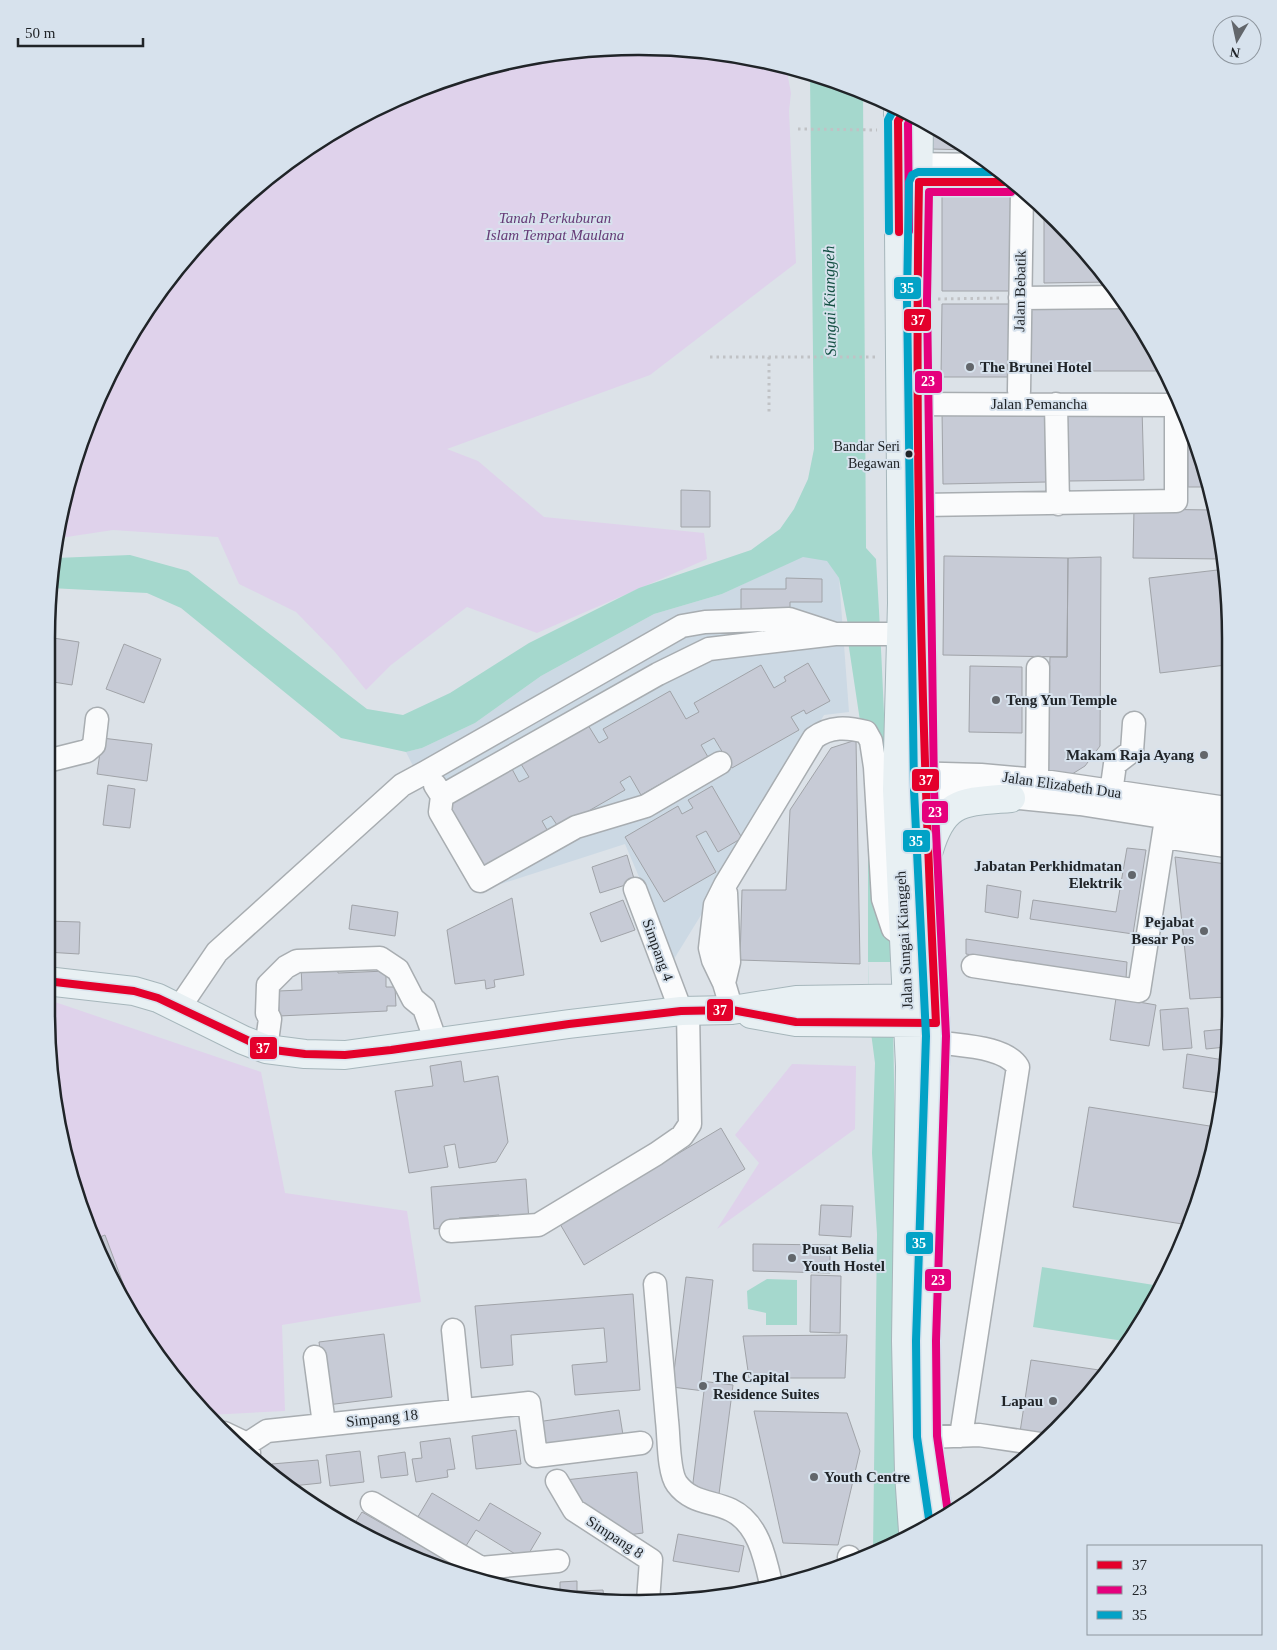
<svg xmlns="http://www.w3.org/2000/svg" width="1277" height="1650" font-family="Georgia,serif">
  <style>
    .built { fill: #ccd9e4 }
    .green { fill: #dfd2eb }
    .water { fill: #a5d8cd }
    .pier { fill: #dce2e8 }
    .building { fill: #c7cbd6; stroke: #a0a3a8 }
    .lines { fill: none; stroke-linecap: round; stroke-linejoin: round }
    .minor-casing { stroke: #a8adb1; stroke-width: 25 }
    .major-casing { stroke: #a6b6bb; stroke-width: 30 }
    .path { stroke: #c0c2c5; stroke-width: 3; stroke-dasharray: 2.5 4; stroke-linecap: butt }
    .minor { stroke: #fafbfc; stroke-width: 22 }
    .major { stroke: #e8f0f3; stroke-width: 28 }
    .bus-1-casing { stroke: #d7e2ed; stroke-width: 11 }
    .bus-2-casing { stroke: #d7e2ed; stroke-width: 11 }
    .bus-3-casing { stroke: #d7e2ed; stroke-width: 11 }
    .bus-1 { stroke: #e4002b; stroke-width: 8 }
    .bus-2 { stroke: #e5007d; stroke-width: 8 }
    .bus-3 { stroke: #02a2c6; stroke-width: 8 }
    .poi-dot { fill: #62666b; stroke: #d7e2ed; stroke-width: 2 }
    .bus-dot { fill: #202428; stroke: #d7e2ed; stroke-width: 2 }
    .labels { text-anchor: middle; stroke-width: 4; stroke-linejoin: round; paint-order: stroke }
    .bus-label { font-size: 14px; fill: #202428; stroke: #d7e2ed; text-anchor: end }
    .park-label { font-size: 15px; font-style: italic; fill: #653a76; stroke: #d7e2ed }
    .street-label { font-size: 15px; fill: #202428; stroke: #d7e2ed }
    .poi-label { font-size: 15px; font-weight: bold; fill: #202428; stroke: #d7e2ed; text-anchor: start }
    .water-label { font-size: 16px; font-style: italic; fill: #134f42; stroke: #d7e2ed }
    .rim { fill: none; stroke: #202428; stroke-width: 2.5 }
    .line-badge { stroke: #d7e2ed; stroke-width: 2 }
    .badge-label { font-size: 14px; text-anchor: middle; font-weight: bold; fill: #fff }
  </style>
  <rect width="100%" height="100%" fill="#dce2e8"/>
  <path class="built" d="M803 556 827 560 839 578 849 712 824 715 674 959 625 844 476 892 406 752 422 748 475 723 541 676 654 614 722 594Z"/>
  <path class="green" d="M639 46 754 58 786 67 791 93 789 111 796 263 650 375 447 449 478 461 544 517 704 533 707 559 537 633 467 607 391 665 366 690 335 652 296 612 239 584 218 537 113 530 60 538 78 448 107 376 168 278 248 193 310 146 412 91 523 58Z
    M46 1001H52L261 1072 285 1193 407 1211 421 1302 282 1325 285 1411 208 1415 126 1308 67 1165Z
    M792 1064 856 1066 855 1129 717 1229 759 1163 735 1135Z"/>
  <path class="water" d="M810 74 863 91 866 548 876 559C896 885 895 1211 899 1538L873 1551 877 1234 872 1153 875 1063 870 1025 868 962V774L848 641V625L839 578 827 561 803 557 722 594 654 614 541 676 475 723 422 748 406 752 341 738 181 608 147 593 50 588 56 558 130 555 188 571 367 709 403 715 450 693 529 643 639 588 751 550 780 529 794 509 808 479 814 449Z
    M1042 1267 1160 1286 1130 1342 1033 1327Z
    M767 1279 797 1280V1325H766V1313L748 1309 747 1291Z"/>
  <path class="pier" d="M868 962H892L893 1027 870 1025Z"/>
  <path class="building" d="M931 127 968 146 972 150 931 149Z
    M1013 190 1014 291H942V191Z
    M1044 209 1057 220 1109 282 1044 283Z
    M942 304H1015V377H941Z
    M1030 304 1128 305 1162 371H1028Z
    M1142 408 1144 480 1069 481 1067 410Z
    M1046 409 1047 482 943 484 942 411Z
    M1188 425 1199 448 1208 487H1188Z
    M681 490 710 491V527H681Z
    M1134 509 1214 510 1225 559 1133 558Z
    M944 556 1068 558 1067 657 943 655Z
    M1101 557 1100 746 1085 766 1069 776 1049 777 1046 768 1050 657H1067L1068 558Z
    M1226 569V665L1160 673 1149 578Z
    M786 578 822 579V602H790V612H741V589H786Z
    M47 637 79 642 72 685 47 681Z
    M124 644 161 659 144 703 106 689Z
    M808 663 830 701 806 714 804 710 791 717 799 730 732 768 714 738 701 745 708 757 641 795 630 776 620 782 625 790 559 828 551 816 542 821 550 835 482 873 444 807 512 769 519 782 529 777 521 764 588 725 599 743 608 738 603 729 670 691 686 719 699 712 694 703 761 665 774 688 786 681 784 677Z
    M970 666 1022 667V733L969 732Z
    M102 738 152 744 147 781 97 774Z
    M856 740 860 964 740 960 742 890H786L790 810 831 748Z
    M108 785 135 789 130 828 103 825Z
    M712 786 742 838 718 852 706 831 696 836 716 872 664 902 625 837 678 806 682 814 693 808 688 800Z
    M1127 848 1146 850 1133 934 1030 919 1033 900 1116 912Z
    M627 855 635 882 600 893 592 867Z
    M1175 857 1226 864V997L1190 999Z
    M987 885 1021 891 1018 918 985 912Z
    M512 898 524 975 494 980 495 987 486 989 485 980 455 984 447 930Z
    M623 900 635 930 601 942 590 913Z
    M352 905 398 912 395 936 349 929Z
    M47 921 80 922 79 954 46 952Z
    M966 939 1127 962 1126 979 966 954Z
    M337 964 338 973 386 971V987H395L396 1006H387V1011L279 1016 278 991 302 990 301 965Z
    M1116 998 1156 1005 1149 1046 1110 1040Z
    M1188 1008 1192 1048 1163 1050 1160 1010Z
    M1226 1029V1047L1206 1049 1204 1031Z
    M1187 1054 1224 1060 1219 1093 1183 1088Z
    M461 1061 464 1082 498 1076 508 1142 496 1162 459 1168 455 1144 444 1146 448 1167 409 1173 395 1091 433 1086 430 1066Z
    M1089 1107 1216 1127 1189 1225 1073 1207Z
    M721 1128 745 1169 584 1265 560 1224Z
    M526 1179 529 1221 499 1224V1215L459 1218V1227L434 1229 431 1187Z
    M821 1205 853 1206 851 1237 819 1235Z
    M105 1235 124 1286 118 1289 97 1238Z
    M753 1244 830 1245V1273L753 1271Z
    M811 1275 841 1276 840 1333 810 1332Z
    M686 1277 713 1280 701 1381 733 1385 719 1494 692 1491 704 1391 672 1387Z
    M633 1294 640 1390 575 1395 572 1365 607 1362 604 1328 511 1335 513 1365 481 1368 475 1306Z
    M384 1334 392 1397 327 1405 319 1342Z
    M847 1335 845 1378H749L743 1336Z
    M1031 1360 1106 1371 1050 1436 1020 1432Z
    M619 1410 623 1435 541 1447 537 1422Z
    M754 1411 847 1413 860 1451 838 1545 783 1543Z
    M516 1430 521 1464 476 1469 472 1436Z
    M450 1438 455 1469 447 1470 448 1477 416 1482 412 1459 422 1458 420 1442Z
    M360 1451 364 1482 330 1486 326 1455Z
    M405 1452 408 1475 381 1478 378 1456Z
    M318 1460 321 1483 292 1486 273 1471 272 1464Z
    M637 1472 643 1533 628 1535 579 1506 565 1480Z
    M432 1493 479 1521 490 1503 541 1533 525 1560 476 1530 464 1549 416 1520Z
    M362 1512 462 1569 459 1573 412 1559 351 1529Z
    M678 1534 744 1546 739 1572 673 1561Z
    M577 1581V1591L603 1590 604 1598 560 1595V1582Z"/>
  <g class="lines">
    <defs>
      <path id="minor" d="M903 164 991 165
        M903 182H1011
        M1020 298 1121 297
        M1019 391 1022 190
        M902 404 1178 405
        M1056 404 1058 504
        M921 505 1176 501V405
        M47 761 87 751 94 745 97 719
        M908 773 981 775 1037 780 1226 808
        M1037 780 1038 668
        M435 785 442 796 440 812 480 881 576 827 646 806 720 763
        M908 790 946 791 1080 804 1226 827
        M442 796 658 674 709 649 835 634H901
        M1109 807 1115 764 1132 751 1134 723
        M1164 837 1226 846
        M635 889 681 1011
        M973 966 1139 991 1169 800
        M724 983 729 962 726 893
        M179 1008 217 952 402 785 426 772 682 626 705 622 789 619 835 634
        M732 1010 724 983 713 960 710 948 715 905 725 885 814 738C830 726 847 727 866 732L871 741 875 767 883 899 893 929 904 937
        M936 1042C960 1046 1005 1046 1018 1067L961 1436
        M266 1049 270 1019 267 1013 268 985 286 967 297 961 380 958 398 970 413 999 424 1008 436 1042
        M451 1231 538 1225 656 1154 682 1136 690 1124 688 1011
        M655 1284C659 1330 663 1375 667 1421 669 1436 668 1472 677 1484 691 1503 712 1501 731 1510 758 1523 765 1557 771 1584
        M453 1330 461 1409
        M315 1357 324 1424
        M224 1433 247 1444
        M927 1437 979 1435 1040 1444
        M249 1453 247 1444 267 1431 529 1403 536 1456 641 1443
        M557 1481 574 1510 651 1560 648 1601
        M372 1503 481 1568
        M849 1557 850 1562
        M474 1578 481 1568 558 1561"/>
      <path id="major" d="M898 109 902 603 897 790 910 1066 906 1341 909 1473 913 1531
        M919 120 917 299 924 790 936 1036 926 1341 927 1437 939 1518
        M929 850C944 799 964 802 1011 798
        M46 981 134 991 158 998 243 1040 266 1049 305 1054 345 1055 569 1024 681 1011 732 1010 796 1000 926 998
        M751 1014 796 1022 927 1023"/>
    </defs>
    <use href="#minor" class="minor-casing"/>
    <use href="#major" class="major-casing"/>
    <path class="path" d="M798 129 877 130
      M938 299 1002 298
      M710 357H879
      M769 357V414"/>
    <use href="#minor" class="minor"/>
    <use href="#major" class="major"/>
    <defs>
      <path id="bus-1" d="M899 232 898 121 904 112
        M46 981 134 991 158 998 266 1049 305 1054 345 1055 391 1050 569 1024 681 1011 732 1010 796 1022 936 1023C922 743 914 462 919 182H1011"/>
      <path id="bus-2" d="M909 231 908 124 912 118
        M948 1513 937 1436 936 1341 946 1036 934 790 927 299 929 192H1011"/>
      <path id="bus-3" d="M889 231 888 120 895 107
        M929 1519 917 1437 916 1341 926 1036 914 790 907 299 909 182 912 175 918 172H999"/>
    </defs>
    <use href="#bus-1" class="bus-1-casing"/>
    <use href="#bus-2" class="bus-2-casing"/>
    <use href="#bus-3" class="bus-3-casing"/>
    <use href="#bus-1" class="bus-1"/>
    <use href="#bus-2" class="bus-2"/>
    <use href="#bus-3" class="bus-3"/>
  </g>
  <g class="poi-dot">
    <circle cx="970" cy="367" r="5"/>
    <circle cx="996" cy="700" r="5"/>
    <circle cx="1204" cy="755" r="5"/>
    <circle cx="1132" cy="875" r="5"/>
    <circle cx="1204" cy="931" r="5"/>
    <circle cx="792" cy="1258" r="5"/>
    <circle cx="703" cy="1386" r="5"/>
    <circle cx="1053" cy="1401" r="5"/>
    <circle cx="814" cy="1477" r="5"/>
  </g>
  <circle class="bus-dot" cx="909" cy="454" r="4.5"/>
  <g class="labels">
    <g class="bus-label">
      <text x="900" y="451">Bandar Seri<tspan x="900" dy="17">Begawan</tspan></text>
    </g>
    <g class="park-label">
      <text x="555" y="223">Tanah Perkuburan<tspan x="555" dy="17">Islam Tempat Maulana</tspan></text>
    </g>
    <g class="street-label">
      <text transform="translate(1020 291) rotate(-89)" y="5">Jalan Bebatik</text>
      <text x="1039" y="409">Jalan Pemancha</text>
      <text transform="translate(1062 785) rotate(8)" y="5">Jalan Elizabeth Dua</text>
      <text transform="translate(904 940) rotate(-93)" y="5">Jalan Sungai Kianggeh</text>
      <text transform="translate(658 950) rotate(70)" y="5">Simpang 4</text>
      <text transform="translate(382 1418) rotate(-6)" y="5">Simpang 18</text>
      <text transform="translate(615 1537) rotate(33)" y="5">Simpang 8</text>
    </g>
    <g class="poi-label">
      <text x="980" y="372">The Brunei Hotel</text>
      <text x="1006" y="705">Teng Yun Temple</text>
      <text x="1194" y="760" text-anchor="end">Makam Raja Ayang</text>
      <text x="1122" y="871" text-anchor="end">Jabatan Perkhidmatan<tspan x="1122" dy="17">Elektrik</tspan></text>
      <text x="1194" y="927" text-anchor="end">Pejabat<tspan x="1194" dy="17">Besar Pos</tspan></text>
      <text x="802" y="1254">Pusat Belia<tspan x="802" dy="17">Youth Hostel</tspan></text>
      <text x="713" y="1382">The Capital<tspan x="713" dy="17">Residence Suites</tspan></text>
      <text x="1043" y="1406" text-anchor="end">Lapau</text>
      <text x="824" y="1482">Youth Centre</text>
    </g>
    <g class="water-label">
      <text transform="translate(829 301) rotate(-91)" y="6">Sungai Kianggeh</text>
    </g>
  </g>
  <path d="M0 0H1277V1650H0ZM638 55H639A583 583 0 0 1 1222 638V1012A583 583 0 0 1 639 1595H638A583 583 0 0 1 55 1012V638A583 583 0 0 1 638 55Z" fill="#d7e2ed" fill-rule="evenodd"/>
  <path class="rim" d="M638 55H639A583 583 0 0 1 1222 638V1012A583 583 0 0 1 639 1595H638A583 583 0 0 1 55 1012V638A583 583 0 0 1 638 55Z"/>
  <g class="line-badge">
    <rect x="893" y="276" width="29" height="24" rx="5" fill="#02a2c6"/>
    <rect x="903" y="308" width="29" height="24" rx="5" fill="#e4002b"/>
    <rect x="914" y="370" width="29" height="24" rx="5" fill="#e5007d"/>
    <rect x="911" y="768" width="29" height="24" rx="5" fill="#e4002b"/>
    <rect x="921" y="800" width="28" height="24" rx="5" fill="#e5007d"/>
    <rect x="902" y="829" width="29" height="24" rx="5" fill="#02a2c6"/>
    <rect x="706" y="998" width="28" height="24" rx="5" fill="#e4002b"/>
    <rect x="249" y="1036" width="29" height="24" rx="5" fill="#e4002b"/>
    <rect x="905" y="1231" width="29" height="24" rx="5" fill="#02a2c6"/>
    <rect x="924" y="1268" width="28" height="24" rx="5" fill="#e5007d"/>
  </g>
  <g class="badge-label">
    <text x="907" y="293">35</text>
    <text x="918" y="325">37</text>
    <text x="928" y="386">23</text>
    <text x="926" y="785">37</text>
    <text x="935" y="817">23</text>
    <text x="916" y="846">35</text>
    <text x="720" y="1015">37</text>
    <text x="263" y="1053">37</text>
    <text x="919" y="1248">35</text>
    <text x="938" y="1285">23</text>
  </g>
  <rect x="1087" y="1545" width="175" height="90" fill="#d7e2ed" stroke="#8e969e"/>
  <rect x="1097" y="1561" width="25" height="8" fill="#e4002b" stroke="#8e969e"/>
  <text x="1132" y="1570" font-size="15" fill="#202428">37</text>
  <rect x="1097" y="1586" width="25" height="8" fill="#e5007d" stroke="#8e969e"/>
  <text x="1132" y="1595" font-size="15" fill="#202428">23</text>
  <rect x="1097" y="1611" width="25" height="8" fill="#02a2c6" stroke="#8e969e"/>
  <text x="1132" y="1620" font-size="15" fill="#202428">35</text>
  <g transform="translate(1237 40) rotate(189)"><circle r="24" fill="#d7e2ed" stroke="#8e969e"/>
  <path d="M0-4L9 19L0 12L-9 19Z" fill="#62666b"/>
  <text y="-8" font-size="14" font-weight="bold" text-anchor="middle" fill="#202428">N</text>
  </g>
  <path d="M18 38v8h125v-8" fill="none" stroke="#202428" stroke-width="2.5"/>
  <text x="25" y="38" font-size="15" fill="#202428" stroke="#d7e2ed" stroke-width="4" paint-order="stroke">50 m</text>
</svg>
